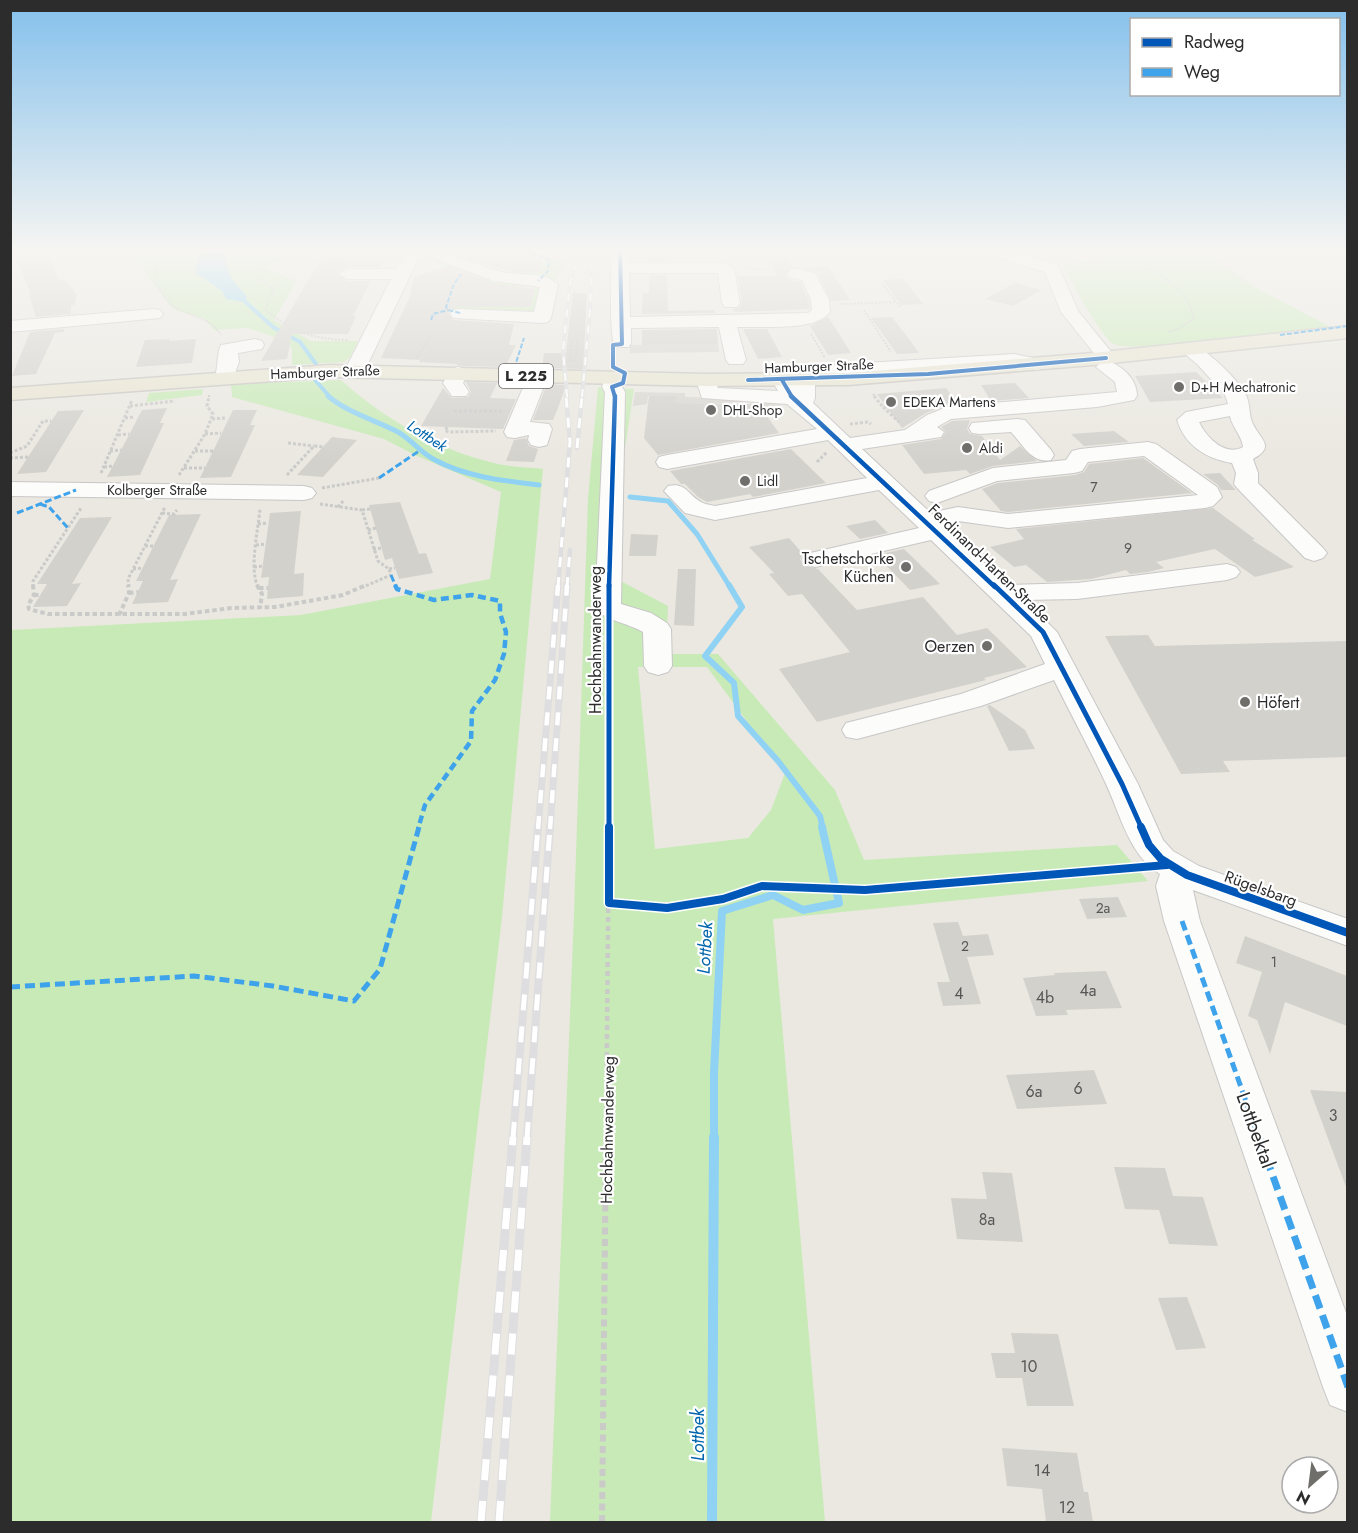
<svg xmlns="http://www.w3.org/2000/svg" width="1358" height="1533" font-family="Jost,sans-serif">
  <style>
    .green { fill: #c8eab7; fill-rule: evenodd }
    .plaza { fill: #d9d6d0 }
    .water { fill: #8fd2f3 }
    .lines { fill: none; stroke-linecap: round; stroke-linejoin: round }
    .stream-far4 { stroke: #8fd2f3; stroke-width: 4 }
    .stream-far3 { stroke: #8fd2f3; stroke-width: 5 }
    .stream-far2 { stroke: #8fd2f3; stroke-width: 6 }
    .stream-far1 { stroke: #8fd2f3; stroke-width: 8 }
    .stream { stroke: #8fd2f3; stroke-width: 10 }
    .building { fill: #d3d1cc }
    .minor-casing { stroke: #c8c7c7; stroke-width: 2 }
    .major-casing { stroke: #c6c5c2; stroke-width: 3 }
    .path-far4 { stroke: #cacac9; stroke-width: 2; stroke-dasharray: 2 1.5; stroke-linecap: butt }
    .path-far3 { stroke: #cacac9; stroke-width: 3; stroke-dasharray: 3 2; stroke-linecap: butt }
    .path-far2 { stroke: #cacac9; stroke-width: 4; stroke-dasharray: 4.5 3; stroke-linecap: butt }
    .path-far1 { stroke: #cacac9; stroke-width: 4.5; stroke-dasharray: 5 4; stroke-linecap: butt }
    .path { stroke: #cacac9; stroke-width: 6; stroke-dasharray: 7 4.5; stroke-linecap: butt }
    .minor { fill: #fcfcfa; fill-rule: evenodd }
    .major { fill: #e9e5d3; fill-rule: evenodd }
    .rail-far4-casing { stroke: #dedee0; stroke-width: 4 }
    .rail-far3-casing { stroke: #dedee0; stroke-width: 4.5 }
    .rail-far2-casing { stroke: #dedee0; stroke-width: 7 }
    .rail-far1-casing { stroke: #dedee0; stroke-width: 8 }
    .rail-casing { stroke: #dedee0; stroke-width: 9 }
    .rail-far4 { stroke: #fff; stroke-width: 2; stroke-dasharray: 8; stroke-linecap: butt }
    .rail-far3 { stroke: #fff; stroke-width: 3; stroke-dasharray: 10; stroke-linecap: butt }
    .rail-far2 { stroke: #fff; stroke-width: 4.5; stroke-dasharray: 13; stroke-linecap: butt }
    .rail-far1 { stroke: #fff; stroke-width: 5; stroke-dasharray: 16; stroke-linecap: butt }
    .rail { stroke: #fff; stroke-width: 7; stroke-dasharray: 21; stroke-linecap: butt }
    .quiet-far4 { stroke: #3ea3eb; stroke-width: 2; stroke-dasharray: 5 2; stroke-linecap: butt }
    .quiet-far3 { stroke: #3ea3eb; stroke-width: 3; stroke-dasharray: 7 3; stroke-linecap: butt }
    .quiet-far2 { stroke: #3ea3eb; stroke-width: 4.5; stroke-dasharray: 8 4.5; stroke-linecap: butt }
    .quiet-far1 { stroke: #3ea3eb; stroke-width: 5; stroke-dasharray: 10 5; stroke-linecap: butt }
    .quiet { stroke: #3ea3eb; stroke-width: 7; stroke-dasharray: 14 7; stroke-linecap: butt }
    .cycleway-far3-casing { stroke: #fff; stroke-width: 6 }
    .cycleway-far2-casing { stroke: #fff; stroke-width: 8 }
    .cycleway-far1-casing { stroke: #fff; stroke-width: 9 }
    .cycleway-casing { stroke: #fff; stroke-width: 11 }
    .cycleway-far3 { stroke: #0057b8; stroke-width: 4 }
    .cycleway-far2 { stroke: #0057b8; stroke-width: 4.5 }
    .cycleway-far1 { stroke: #0057b8; stroke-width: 5 }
    .cycleway { stroke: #0057b8; stroke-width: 8 }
    .poi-dot { fill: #6f6e6b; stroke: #fff; stroke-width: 2 }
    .labels { text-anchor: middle; stroke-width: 4.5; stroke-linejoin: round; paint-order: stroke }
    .far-street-label { font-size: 14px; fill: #2c2c2c; stroke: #fff }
    .far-poi-label { font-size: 14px; fill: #2c2c2c; stroke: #fff; text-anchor: start }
    .number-label { font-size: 14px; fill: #565655 }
    .shield { fill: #fff; stroke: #6b6b6b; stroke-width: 1.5 }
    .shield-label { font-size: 15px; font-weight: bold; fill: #2c2c2c }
    .far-water-label { font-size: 15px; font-style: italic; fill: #0065ac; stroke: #fff }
    .poi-label { font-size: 16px; fill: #2c2c2c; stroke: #fff; text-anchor: end }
    .street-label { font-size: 16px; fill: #2c2c2c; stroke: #fff }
    .near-number-label { font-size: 16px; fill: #565655 }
    .water-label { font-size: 18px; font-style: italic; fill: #0065ac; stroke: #fff }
    .near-street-label { font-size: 20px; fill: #2c2c2c; stroke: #fff }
  </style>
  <rect width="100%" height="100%" fill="#ebe8e1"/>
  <path class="green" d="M132 248H202L206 250 211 285 222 291 231 278 222 248H313L275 262 267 268 296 282 274 320 311 341H358L350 357 344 362 292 365V348L272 336 248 328 214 330 204 319 173 309 145 273Z
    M1161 248H1336L1341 252 1214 258 1253 286 1332 328C1298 332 1135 354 1114 344 1102 338 1070 280 1062 265Z
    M433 255 496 277 554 258 565 263 553 284 548 313 447 312 455 307H530L535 287 481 286 478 278 424 259Z
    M341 380C384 419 440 451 498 464 512 467 528 467 543 469L502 917 431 1522H11V630L301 615 490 579 501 492 415 455 384 439 232 397 231 384Z
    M598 387 634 389 617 501 615 578 668 606 666 654H718L835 790 864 860 1117 845 1148 881 773 919 825 1522H550L574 913 588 499ZM638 667H707L785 773 771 810 748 838 655 849Z
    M203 389 202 395 146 402 149 393Z"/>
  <path class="plaza" d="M718 344 719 352 630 353V345Z
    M635 392 685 393V397L775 399 781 406 761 409 754 400 729 403H675V396H648L647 404 633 406Z"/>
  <path class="water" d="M202 248H222L231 278 247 297 245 302 226 299 222 291 196 273 198 258 206 251Z"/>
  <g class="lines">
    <path class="stream-far4" d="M239 296 273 327 300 342 316 364
      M315 380 330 397"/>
    <path class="stream-far3" d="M328 396C348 413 375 420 398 432 412 440 421 453 435 460 466 477 505 481 539 485
      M630 497 668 501 697 534 730 587"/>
    <path class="stream-far2" d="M729 585 742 607 705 656 734 683 738 716 778 761 820 816 823 829"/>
    <path class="stream-far1" d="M714 1138V1073L722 911 773 895 803 910 839 903 822 827"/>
    <path class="stream" d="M712 1522 714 1137"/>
  </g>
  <path class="building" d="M21 248H44L60 281 65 280 77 295 74 305H71V314L36 317 29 295H31L15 254 23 252Z
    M327 248H355L385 258 380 267H347L337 273 347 281H373L370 282 353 316H356L348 334H292L287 359 261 361Z
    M447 248 499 250 501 256 507 258 519 252 542 261 539 273 509 271 480 263Z
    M650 248H666V261H650Z
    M761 248H781L793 267 785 274 788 279 800 282 809 301 810 309 735 312 733 309 739 308 742 303 738 276H778Z
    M449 266 493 283 535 289 531 307H459L453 308 448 313 453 320 514 324 509 345H516L505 367 462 366 456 365 457 364 419 362 420 360 381 358 410 296 414 277Z
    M828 266 833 274 850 300 831 301 817 272 802 268Z
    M649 275H667L668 311 714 310 715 313 642 314 643 293H649Z
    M903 279 910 287 923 304 901 305 883 280Z
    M1015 283 1042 290 1013 306 985 299Z
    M573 292 587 294 583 369 542 368 544 353H566Z
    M828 317 836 329 851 353 828 355 810 326Z
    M892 317 909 339 919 353 897 354 871 318Z
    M64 329V332L55 333 36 374 12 376 30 332Z
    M717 329 718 344 642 345V330Z
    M743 329H767L782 357 758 359Z
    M170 339 169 341 196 339 192 363 136 367 145 340Z
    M1196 372 1223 398 1150 402 1135 376Z
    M466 382 497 383 490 398 516 399 503 429 421 426 443 388 452 398 468 397 471 392Z
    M1015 383 1029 398 991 401 981 385Z
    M547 384 566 385 558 408 553 420H533Z
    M946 388 958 404 946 405 926 413 902 428 877 394Z
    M649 396H676L675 403 758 404 779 433 658 455 644 438Z
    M167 408 160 423H164L140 475 107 477 142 410Z
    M84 410 46 472 17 474 58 411Z
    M233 410H257L250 425H255L231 477 200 478Z
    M970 420 967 429 970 434 982 436 1000 460 1020 446 1037 461 993 466 970 474 966 470 924 474 902 445 941 439 946 432 941 427 952 421Z
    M1114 431 1129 442 1084 446 1071 434Z
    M332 437 357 440 323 477 297 475Z
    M526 438 529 446 538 449 534 462 506 461 514 440Z
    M791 449 826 483 753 497 750 494 707 502 698 497 685 484H681L670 471Z
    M1143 458 1192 493 1008 512 1001 511 982 489 998 483 1075 475 1084 472 1089 464Z
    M1220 473 1235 489 1236 490H1221L1218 485 1203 474Z
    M400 502 419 554 426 553 433 573 399 579 392 558 385 560 369 505Z
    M1213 508 1255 539 1252 540 1294 567 1255 577 1215 549 1156 562 1164 568 1148 572 1130 574 1126 570 1091 579 1047 582 1026 565 1014 567 990 547 1024 539 1016 529Z
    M301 511 294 574 304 573 303 596 267 599 269 577 261 578 270 513Z
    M201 514 170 580 178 579 168 602 132 604 143 581H136L169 515Z
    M112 517 72 584 81 583 67 606 33 607 47 584H37L80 518Z
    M875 520 888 533 860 539 846 526Z
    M631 534 658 535 656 556H629Z
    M789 538 803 554 800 559 804 565 818 569 857 610 923 597 957 635 987 628 1027 667 984 678 986 680 817 722 779 669 850 652 802 594 788 596 769 574 774 573 749 547Z
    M904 549 940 584 910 590 876 555Z
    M678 569H696L694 626 674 625Z
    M1148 635 1155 646 1347 641V757L1223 761 1230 772 1181 774 1105 636Z
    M990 705 1025 730 1035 749 1009 751 987 706Z
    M1118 897 1127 917 1087 919 1079 899Z
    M958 922 963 936 988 934 994 955 967 957 981 1004 943 1006 937 982H950L933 923Z
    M1245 936 1347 976V1026L1285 1002 1270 1054 1257 1020 1248 1016 1262 972 1236 963Z
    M1106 971 1122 1008 1066 1010 1068 1015 1036 1016 1023 978 1055 975 1054 973Z
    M1094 1070 1107 1104 1017 1109 1006 1075Z
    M1310 1090 1347 1092V1187H1346Z
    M1114 1167 1165 1168 1173 1196 1203 1197 1218 1246 1169 1244 1159 1210 1125 1209Z
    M982 1172 1012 1173 1023 1242 957 1239 951 1198 987 1199Z
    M1187 1297 1206 1348 1176 1350 1158 1298Z
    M1011 1333 1058 1334 1074 1406H1027L1022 1378H996L991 1353H1015Z
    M1002 1448 1077 1453 1084 1492H1088L1093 1522H1046L1042 1489 1007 1486Z"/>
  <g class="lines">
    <defs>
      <path id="minor" d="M419 248H445L443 251C462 258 482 267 502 272 519 276 546 271 558 285L551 318 548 322 542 323 453 318 450 314 453 310 459 309 534 312 540 287 494 281 428 256 418 259 365 370 362 374H348L345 370 391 279H347L339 274 347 269H396L405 253Z
        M501 248H517L518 250 508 256 502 254Z
        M612 248H628L629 263H726L734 268 740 303 737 307H725L722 303 718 273H629L630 317 808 313 812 310 811 300 802 280 789 277 787 273 795 268 815 273 829 300 830 312C815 332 761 326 737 327L746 360 743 364H729L726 360 719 327 631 328V343L629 347H615C609 338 611 263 612 248Z
        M976 248H1003L1058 265 1078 311 1116 358 1111 362C1125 369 1137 380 1137 396L1134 400 1097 407 951 419 937 427 944 432 941 437 862 449 936 518 939 511 958 507 1008 514 1198 495 1144 456 1088 462 1082 471 1074 473 997 481 937 503 929 501 925 496 929 491 993 468 1066 460 1072 451 1080 449 1148 442 1156 444 1217 487 1222 497 1213 506 1205 508 1008 528 958 521 947 523 940 522 1008 585 1077 583 1227 564 1236 567 1240 572 1236 577 1227 580 1077 599 1025 600 1057 632 1138 784 1163 840 1173 851 1199 866 1348 919V946L1193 890 1200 921 1348 1318V1412L1330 1405 1323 1387 1164 921 1156 886 1160 874C1129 855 1121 816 1106 784 1090 749 1071 715 1054 680L981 706 857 739 846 737 842 730 846 723 961 694 1045 664 1031 636 931 540 815 567 806 564 802 559 806 554 919 528 879 490 715 520 685 513 664 491 668 486C686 482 687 494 701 502 704 504 711 505 715 506L867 478 828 440 667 469 659 467 656 462 659 457 667 455 817 429 787 404 702 398 696 380 699 376H713L718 388 778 391 772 380 775 376H789L795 385 798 376 832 365 1014 354 1044 360 1047 364 1044 368 1037 370 1014 366 834 377 815 383V398L813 403 850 438 905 430 927 415 947 407 1117 392 1115 382 1096 367 1101 362 1061 312 1045 272 978 251Z
        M154 309 160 310 163 314 160 318 10 332V321Z
        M255 339 262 341 264 345 262 349 238 353 239 362 232 381H218L215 377C218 368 217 351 221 345Z
        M1188 343C1206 348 1237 378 1246 395 1250 403 1249 414 1252 422 1259 439 1277 446 1253 459L1258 473V483L1323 548 1327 553 1323 558 1314 561 1305 558 1238 489 1234 484 1236 473 1232 463C1207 459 1185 446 1177 420L1186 412 1228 404 1225 395 1198 365 1179 349 1181 345ZM1230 416C1232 427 1242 436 1243 447 1225 457 1206 437 1199 422Z
        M458 367 465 369 468 373 463 383 469 392 466 396H452L443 383 451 369Z
        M538 370 545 372 548 376 530 422 549 424 552 429 547 445 539 447 531 445 528 440 529 435 515 438 507 437 504 432 528 376 531 372Z
        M614 372 621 374 624 378 622 387 625 392 621 604 651 613 667 623 671 629 672 666 668 672 658 675 648 672 644 666 643 632C630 624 602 619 595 608L605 392 602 387 607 374Z
        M1017 419 1025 420 1051 450 1054 455 1051 460C1032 464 1023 445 1011 432L980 434 972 433 969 428 972 423Z
        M10 482 304 486 312 488 316 493 312 498 304 500 10 496Z"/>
      <path id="major" d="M1348 326V338L1093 365 848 385 706 386 330 377 10 400V388L330 365 706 374 848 373 1093 353Z"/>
    </defs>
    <use href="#minor" class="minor-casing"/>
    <use href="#major" class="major-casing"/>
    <path class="path-far4" d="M151 248 158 260 155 281C160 289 165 299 172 305 189 317 209 316 221 335
      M258 248 262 257 254 272 255 276 274 289 265 310C294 332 311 339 348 340
      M289 248 347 258
      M758 248 770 268
      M262 254 288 248
      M740 255 761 254
      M1133 259C1159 274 1187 286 1194 318L1178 329 1167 332
      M1070 265 1133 259 1177 248
      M744 268 778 270
      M882 283 901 308
      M840 304 896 302
      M864 310 891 352
      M431 320H434
      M811 334 825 358
      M417 358 432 333
      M570 361 572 341
      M575 361 577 341
      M873 394 876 397
      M209 397V395"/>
    <path class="path-far3" d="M874 396 883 407H887
      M130 406 175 401
      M883 407 899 422
      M454 411H502
      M125 418 134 417
      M212 419 225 418
      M850 424 868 422 871 424
      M447 427 445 431 451 432 496 431
      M205 434 221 433
      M118 435 129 434
      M288 443 314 446
      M110 451 121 450
      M195 451H213
      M10 453 27 446 43 421H51
      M10 458 28 457
      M817 462 827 452
      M104 467 113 466
      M184 468H205
      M101 473 132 400
      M179 475 205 434 213 414 207 406 209 396
      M287 475 314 446 324 447
      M322 488 379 478
      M320 504 362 510 378 561 389 569 391 575 363 587
      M338 507 344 500
      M362 510 370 509
      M162 513 174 514 177 510
      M258 524 268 523
      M368 530 376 528
      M256 545 266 544
      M145 546H154
      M373 549 382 548
      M254 567 263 566
      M133 569 142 568
      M389 569 395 568
      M33 587V581L81 508
      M129 587 128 579 165 507
      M258 587C249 569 258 530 260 509"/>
    <path class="path-far2" d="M33 585 34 595 28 605 29 609 48 614H185L231 608 275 607 343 595 366 585
      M257 585 262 594 260 608
      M259 588H268
      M129 593 138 592
      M34 595H40
      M119 615 129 593 128 585
      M608 629 609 829"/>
    <path class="path-far1" d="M609 903 667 908 723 899 762 886 865 890 1135 868
      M606 1138 609 827"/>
    <path class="path" d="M602 1522 606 1137"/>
    <use href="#minor" class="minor"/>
    <use href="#major" class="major"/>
    <defs>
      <path id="rail-far4" d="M567 397 563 350 570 283 582 248
        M582 397 590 310 592 248"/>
      <path id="rail-far3" d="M577 448 582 396
        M558 587 570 442 566 396
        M567 587 570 550"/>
      <path id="rail-far2" d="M538 829 558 585
        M550 829 567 585"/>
      <path id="rail-far1" d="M513 1138 538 827
        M527 1138 550 827"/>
      <path id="rail" d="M481 1522 513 1137
        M499 1522 527 1137"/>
    </defs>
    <use href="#rail-far4" class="rail-far4-casing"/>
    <use href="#rail-far3" class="rail-far3-casing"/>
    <use href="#rail-far2" class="rail-far2-casing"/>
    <use href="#rail-far1" class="rail-far1-casing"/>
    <use href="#rail" class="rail-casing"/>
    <use href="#rail-far4" class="rail-far4"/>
    <use href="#rail-far3" class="rail-far3"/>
    <use href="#rail-far2" class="rail-far2"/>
    <use href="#rail-far1" class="rail-far1"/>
    <use href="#rail" class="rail"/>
    <path class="quiet-far4" d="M519 248 549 260 548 271 538 281
      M460 313 448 310 446 307 454 284 461 274
      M431 320 433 314 448 310
      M1280 335 1348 326
      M512 375 524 338"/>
    <path class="quiet-far3" d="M379 478 419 451
      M40 504 49 507 68 528
      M17 513 76 490
      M391 575 396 587"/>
    <path class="quiet-far2" d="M395 585 397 589 434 600 472 595 500 601V613L506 632 504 654 495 680 472 711 471 741 425 805 418 829"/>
    <path class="quiet-far1" d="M1182 921 1259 1138
      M10 987 194 976 273 986 354 1001 380 969 419 827"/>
    <path class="quiet" d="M1259 1137 1348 1387"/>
    <defs>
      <path id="cycleway-far3" d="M748 380 928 374 1106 358
        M782 380 792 397
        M615 397 612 387 623 383 625 373 613 367V345L622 344 620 248"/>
      <path id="cycleway-far2" d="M791 396 995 587
        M609 587 615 396"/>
      <path id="cycleway-far1" d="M609 585V829
        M994 585 1043 632 1122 784 1142 829"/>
      <path id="cycleway" d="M609 827V903L667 908 723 899 762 886 865 890 1167 865
        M1141 827 1149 845 1161 859 1187 875 1348 933"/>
    </defs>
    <use href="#cycleway-far3" class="cycleway-far3-casing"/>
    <use href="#cycleway-far2" class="cycleway-far2-casing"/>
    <use href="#cycleway-far1" class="cycleway-far1-casing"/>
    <use href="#cycleway" class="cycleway-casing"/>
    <use href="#cycleway-far3" class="cycleway-far3"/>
    <use href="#cycleway-far2" class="cycleway-far2"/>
    <use href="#cycleway-far1" class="cycleway-far1"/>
    <use href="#cycleway" class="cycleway"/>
  </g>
  <linearGradient id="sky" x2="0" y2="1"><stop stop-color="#84c0ec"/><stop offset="0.54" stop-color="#f6f5f2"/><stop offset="1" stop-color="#f6f5f2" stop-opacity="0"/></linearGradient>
  <rect width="1358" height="463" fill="url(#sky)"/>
  <g class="poi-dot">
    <circle cx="1179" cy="387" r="6"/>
    <circle cx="891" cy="402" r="6"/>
    <circle cx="711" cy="410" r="6"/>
    <circle cx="967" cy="448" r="6"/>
    <circle cx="745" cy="481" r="6"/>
    <circle cx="906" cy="567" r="6"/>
    <circle cx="987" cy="646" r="6"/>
    <circle cx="1245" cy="702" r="6"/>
  </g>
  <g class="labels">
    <g class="far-street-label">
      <text transform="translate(819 366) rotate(-2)" y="5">Hamburger Straße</text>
      <text transform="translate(325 372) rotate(-2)" y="5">Hamburger Straße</text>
      <text x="157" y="495">Kolberger Straße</text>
    </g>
    <g class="far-poi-label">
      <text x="1191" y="392">D+H Mechatronic</text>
      <text x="903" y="407">EDEKA Martens</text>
      <text x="723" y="415">DHL-Shop</text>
      <text x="979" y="453">Aldi</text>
      <text x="757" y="486">Lidl</text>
    </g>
    <g class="number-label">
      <text x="1094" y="492">7</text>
      <text x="1128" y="553">9</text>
      <text x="1103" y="913">2a</text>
      <text x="965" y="951">2</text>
      <text x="1274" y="967">1</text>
    </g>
    <rect class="shield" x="499" y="364" width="54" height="24" rx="4.5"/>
    <g class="shield-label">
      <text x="526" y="381">L 225</text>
    </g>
    <g class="far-water-label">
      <text transform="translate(427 436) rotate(33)" y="5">Lottbek</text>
    </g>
    <g class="poi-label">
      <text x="894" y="564">Tschetschorke<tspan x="894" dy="18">Küchen</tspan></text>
      <text x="975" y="652">Oerzen</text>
      <text x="1257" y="708" text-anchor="start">Höfert</text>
    </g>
    <g class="street-label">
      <text transform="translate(990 563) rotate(44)" y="6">Ferdinand-Harten-Straße</text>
      <text transform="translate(595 640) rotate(-90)" y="6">Hochbahnwanderweg</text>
      <text transform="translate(1261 888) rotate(20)" y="6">Rügelsbarg</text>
      <text transform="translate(607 1130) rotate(-89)" y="6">Hochbahnwanderweg</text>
    </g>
    <g class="near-number-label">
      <text x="1088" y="996">4a</text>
      <text x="959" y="999">4</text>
      <text x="1045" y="1003">4b</text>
      <text x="1078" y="1094">6</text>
      <text x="1034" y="1097">6a</text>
      <text x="1333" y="1121">3</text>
      <text x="987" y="1225">8a</text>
      <text x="1029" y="1372">10</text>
      <text x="1042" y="1476">14</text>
      <text x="1067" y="1513">12</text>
    </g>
    <g class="water-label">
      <text transform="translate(705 948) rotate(-87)" y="6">Lottbek</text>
      <text transform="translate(698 1435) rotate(-90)" y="6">Lottbek</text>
    </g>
    <g class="near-street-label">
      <text transform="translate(1256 1130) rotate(70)" y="7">Lottbektal</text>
    </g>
  </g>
  <rect width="1358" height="1533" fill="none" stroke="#2c2c2c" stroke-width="24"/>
  <rect x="1130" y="18" width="210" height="78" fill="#ffffff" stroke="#ababab" stroke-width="1.5"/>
  <rect x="1142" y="38" width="30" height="9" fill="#0057b8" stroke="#ababab" stroke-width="1.5"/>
  <text x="1184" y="48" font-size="18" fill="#2c2c2c">Radweg</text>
  <rect x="1142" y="68" width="30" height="9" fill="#3ea3eb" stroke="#ababab" stroke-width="1.5"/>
  <text x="1184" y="78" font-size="18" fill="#2c2c2c">Weg</text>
  <g transform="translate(1310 1485) rotate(208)"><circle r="28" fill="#ffffff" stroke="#ababab" stroke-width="1.5"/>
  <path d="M0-4.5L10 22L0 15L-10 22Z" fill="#6f6e6b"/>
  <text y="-9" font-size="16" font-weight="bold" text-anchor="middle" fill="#2c2c2c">N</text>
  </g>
</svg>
